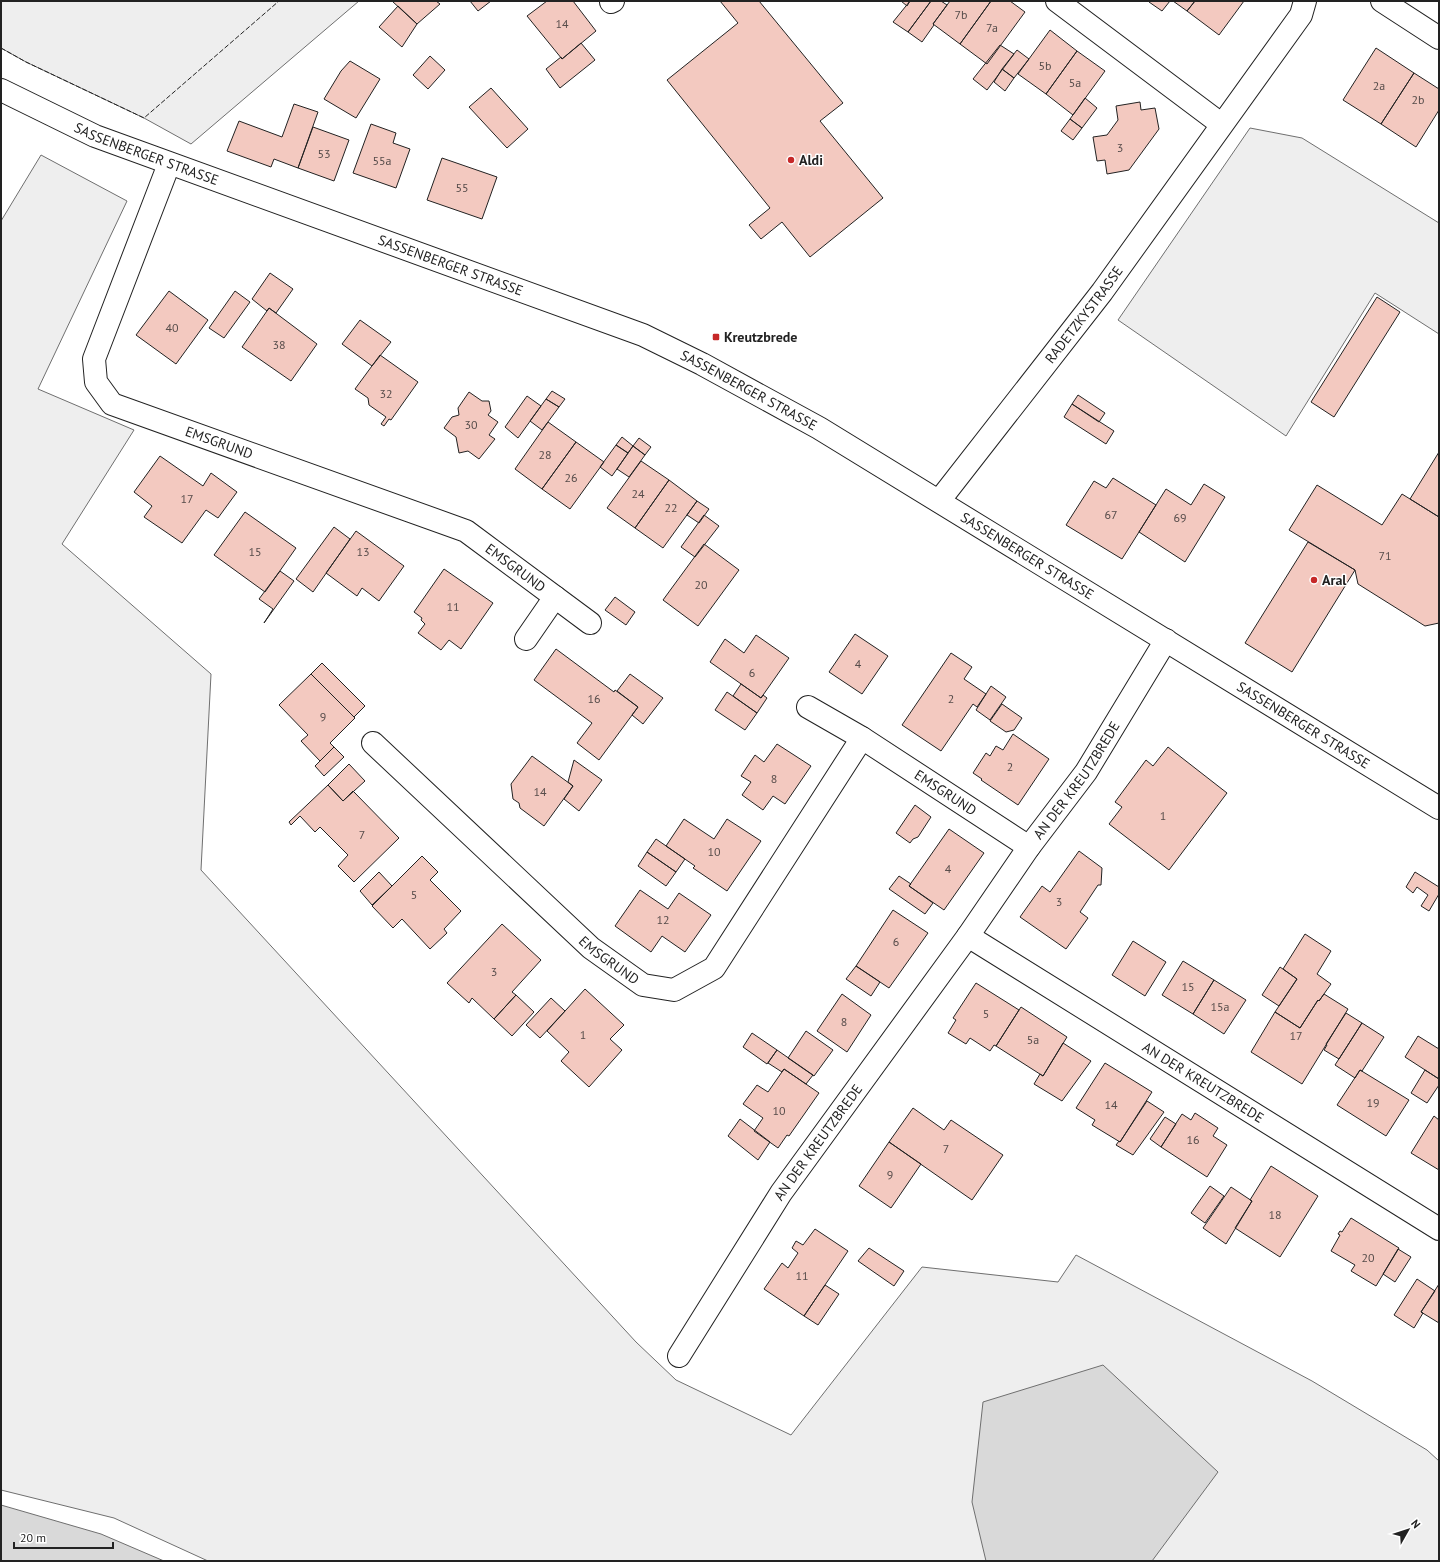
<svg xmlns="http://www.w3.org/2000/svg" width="1440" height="1562" font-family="'PT Sans',sans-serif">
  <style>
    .green { fill: #eee; stroke: #6f6f6f }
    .water { fill: #d9d9d9; stroke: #6f6f6f }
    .building { fill: #f3c9c0; stroke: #222 }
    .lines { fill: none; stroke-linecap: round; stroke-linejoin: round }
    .minor-casing { stroke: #222; stroke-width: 24 }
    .tertiary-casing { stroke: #222; stroke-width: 24 }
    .minor { stroke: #fff; stroke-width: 22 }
    .tertiary { stroke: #fff; stroke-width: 22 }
    .fence { stroke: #222; stroke-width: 1; stroke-dasharray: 5 2; stroke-linecap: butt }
    .poi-dot { fill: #c62828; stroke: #fff; stroke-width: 1.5 }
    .labels { text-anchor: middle; stroke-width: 3; stroke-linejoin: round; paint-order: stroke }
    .number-label { font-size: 12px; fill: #564c4a }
    .street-label { font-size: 14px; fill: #222; stroke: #fff }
    .poi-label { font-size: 14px; font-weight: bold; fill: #222; stroke: #fff; text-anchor: start }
  </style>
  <rect width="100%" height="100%" fill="#fff"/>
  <path class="green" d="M1 1H359L191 144 144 118 26 62 1 48Z
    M1250 128 1302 138 1439 223V334L1375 293 1286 436 1118 320Z
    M41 155 127 201 38 389 134 430 62 544 211 674 201 870 636 1342 676 1380 791 1435 922 1267 1058 1282 1076 1255 1312 1381 1427 1450 1439 1461V1561H208L114 1518 1 1490V221Z"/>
  <path class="water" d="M1103 1365 1218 1472 1152 1561H986L972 1502 983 1402Z
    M1 1505 101 1534 164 1561H1Z"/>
  <path class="building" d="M392 1H436L440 4 417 24Z
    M470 1H491L478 11Z
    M547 1H573L596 31 562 59 527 16Z
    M720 1H759L843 103 820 121 883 198 810 257 782 222 761 239 749 225 770 208 667 80 738 23Z
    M901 1H910L907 6Z
    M910 1H931L908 32 893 22Z
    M931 1H941L947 5 933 24 934 25 922 42 908 32Z
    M950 1H991L960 44 933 24Z
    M991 1H1010L1025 12 987 64 960 44Z
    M1150 1H1170L1162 11 1149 2Z
    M1173 1H1195L1187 11Z
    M1195 1H1244L1219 35 1187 11Z
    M398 6 417 24 402 47 379 27Z
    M1050 30 1077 51 1046 94 1018 74Z
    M581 43 595 60 560 88 546 69 561 57 562 59Z
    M1000 45 1014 54 987 90 973 79Z
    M1376 48 1414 73 1381 124 1343 100Z
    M1017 50 1029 59 1014 78 1002 69Z
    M1077 51 1105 71 1073 115 1046 94Z
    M430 56 445 70 428 89 413 75Z
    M350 61 380 79 356 118 324 99 341 71Z
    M1002 69 1014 78 1005 91 994 82Z
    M1414 73 1439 89V110L1416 147 1381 124Z
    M491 88 528 129 507 148 469 107Z
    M1085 98 1097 108 1082 128 1070 119Z
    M1140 102 1141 110 1155 108 1159 129 1129 170 1107 174 1105 160 1097 161 1093 137 1107 135 1118 120 1116 106Z
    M294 104 318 112 298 168 274 159 271 167 227 151 239 121 282 137Z
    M1070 119 1082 128 1073 140 1061 131Z
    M371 124 396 133 393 143 410 149 396 188 353 173Z
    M313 127 349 140 334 181 298 168Z
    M442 158 497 177 482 219 427 200Z
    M270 273 293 289 276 313 269 308 267 311 252 299Z
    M169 291 208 320 176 364 136 335Z
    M235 291 250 302 224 338 209 328Z
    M1377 297 1400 312 1334 417 1311 402Z
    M269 308 317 344 291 381 242 347Z
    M360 320 391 342 372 366 342 344Z
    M380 355 418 382 391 420 389 419 384 426 381 424 386 417 369 405 368 398 355 389Z
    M552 391 565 399 559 407 546 399Z
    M469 392 482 401H489L491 411 488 415 498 422 489 435 495 439 479 459 468 451 459 453 456 437 444 428 452 417 459 415 458 408Z
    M1078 395 1105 413 1099 422 1072 404Z
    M527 396 541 406 518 438 505 427Z
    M546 399 559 407 542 430 530 421Z
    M1072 404 1114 431 1106 444 1064 417Z
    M548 422 576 442 542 489 515 469Z
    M622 437 633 446 628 453 616 445Z
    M639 438 651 447 645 455 633 446Z
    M576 442 604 462 570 509 542 489Z
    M616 445 628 453 612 476 600 467Z
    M633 446 645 455 629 477 617 469Z
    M1439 452V517L1410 499Z
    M160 456 203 486 211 473 237 492 218 518 206 510 182 543 144 517 152 506 134 492Z
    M641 461 669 480 635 528 607 508Z
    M1113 478 1156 505 1122 559 1066 525 1094 481 1106 488Z
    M669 480 697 501 663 548 635 528Z
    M1204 484 1225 497 1185 562 1139 532 1166 489 1191 505Z
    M1317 485 1382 525 1402 494 1439 517V623L1425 626 1358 584 1355 570 1289 530Z
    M697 501 709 509 699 523 687 515Z
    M245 512 296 548 265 592 214 555Z
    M704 515 719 526 695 557 681 547Z
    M334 527 350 539 313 592 296 579Z
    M356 531 404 566 379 601 362 588 357 596 326 573Z
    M1308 542 1355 570 1292 672 1245 643Z
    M704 544 739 570 698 626 663 600Z
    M444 569 493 603 461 649 449 640 441 650 418 633 425 624 421 620 422 618 414 612Z
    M280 571 294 581 264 623 273 609 259 599Z
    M615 597 635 612 626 625 605 610Z
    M855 634 888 656 862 694 829 672Z
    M756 635 789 658 761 698 710 662 725 639 744 653Z
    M556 649 614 692 615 690 638 707 599 760 577 743 592 723 534 680Z
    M951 653 972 667 964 679 986 694 977 707 973 704 941 751 902 725Z
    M322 663 365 706 354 717 311 674Z
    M311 674 355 718 330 743 334 747 320 761 301 741 308 735 279 705Z
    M630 674 663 698 643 724 632 715 638 707 617 691Z
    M741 684 761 698 763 695 767 698 757 713 733 696Z
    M991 686 1006 697 990 720 976 710Z
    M727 692 757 713 745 730 715 710Z
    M1002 704 1022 718 1014 730 1006 732 990 721Z
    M1013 734 1049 759 1018 805 981 780 982 779 973 773 986 753 990 756 996 746 1003 750Z
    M777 744 811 766 785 804 773 796 763 810 742 795 751 782 741 776 755 755 764 762Z
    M334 747 344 757 324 776 315 766Z
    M1168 747 1227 793 1169 870 1109 824 1122 807 1115 802 1146 760 1153 766Z
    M532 756 573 786 544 826 520 808 519 803 513 799 511 784Z
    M574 760 602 780 579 811 564 799 573 786 568 782Z
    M349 764 365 781 343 801 328 785Z
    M328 785 343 801 353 791 354 792 399 838 354 882 338 866 348 855 320 827 315 832 300 816 291 825 289 822Z
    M915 805 931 817 918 837 913 839 910 843 896 833Z
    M684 819 714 839 727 819 761 841 727 891 693 868 695 866 666 846Z
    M949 829 984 853 944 910 909 886Z
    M656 839 685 859 676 872 647 852Z
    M1079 851 1102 868 1101 885H1098L1080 912 1088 918 1066 949 1020 917 1042 886 1050 892Z
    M647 852 676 872 666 886 638 866Z
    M422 856 438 872 430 880 461 911 444 929 447 933 430 949 402 919 393 928 372 906Z
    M379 872 392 886 372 905 360 891Z
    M1415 872 1439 887V894L1429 911 1421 906 1428 895 1417 887 1413 893 1406 887Z
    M899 876 911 884 909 886 933 903 925 914 889 889Z
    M640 890 668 909 679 893 711 915 685 952 662 936 651 952 615 926Z
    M893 910 928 933 889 988 856 966Z
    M502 924 541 960 512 992 516 995 494 1019 472 998 469 1003 447 983Z
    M1305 934 1331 951 1317 974 1331 984 1319 1001 1318 1000 1300 1028 1275 1012 1297 979 1283 969Z
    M1133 941 1166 962 1145 996 1112 975Z
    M1183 961 1214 980 1193 1014 1162 995Z
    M856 966 880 982 871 996 846 979Z
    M1280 967 1297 979 1279 1006 1262 995Z
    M1214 980 1246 1000 1224 1034 1193 1014Z
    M976 983 1019 1010 996 1046 994 1045 990 1051 970 1038 966 1044 948 1033 956 1020 953 1018Z
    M585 989 624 1025 610 1039 622 1050 589 1087 561 1061 569 1052 547 1031Z
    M842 994 871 1015 847 1052 817 1031Z
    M1324 994 1348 1009 1302 1084 1251 1052 1275 1012 1300 1028 1318 1000 1319 1001Z
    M516 995 534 1012 512 1036 494 1019Z
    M551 998 565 1011 540 1038 526 1025Z
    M1021 1007 1067 1037 1043 1076 996 1046Z
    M1346 1013 1362 1023 1339 1059 1324 1050 1327 1045 1326 1044Z
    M1362 1023 1384 1037 1362 1071 1360 1070 1355 1078 1335 1065Z
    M806 1031 833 1050 814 1076 788 1058Z
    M752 1033 777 1050 767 1064 743 1047Z
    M1418 1036 1439 1049V1079L1405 1057Z
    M1063 1043 1091 1061 1062 1101 1034 1084 1040 1074 1043 1076Z
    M777 1050 813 1075 806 1084 784 1069 782 1072 768 1063Z
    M1105 1063 1152 1092 1120 1142 1092 1125 1095 1120 1076 1108Z
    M784 1069 819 1093 789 1136 787 1135 778 1148 754 1131 763 1118 743 1104 757 1085 768 1092Z
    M1360 1070 1409 1100 1386 1136 1337 1105Z
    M1425 1070 1439 1079V1085L1427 1103 1411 1093Z
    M1147 1101 1164 1112 1133 1155 1116 1145 1119 1141 1120 1142Z
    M913 1108 944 1130 951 1120 1003 1155 972 1200 889 1142Z
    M1195 1113 1218 1128 1213 1136 1227 1145 1207 1177 1161 1147 1182 1114 1191 1120Z
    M1434 1116 1439 1120V1170L1411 1153Z
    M1165 1117 1176 1124 1161 1147 1150 1139Z
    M740 1119 770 1142 758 1160 728 1136Z
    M889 1142 921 1164 891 1208 859 1186Z
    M1271 1166 1318 1196 1280 1257 1235 1228 1252 1201 1250 1200Z
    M1210 1186 1224 1196 1205 1223 1191 1213Z
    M1231 1187 1252 1201 1226 1244 1203 1228Z
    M1351 1218 1399 1248 1376 1286 1351 1271 1355 1265 1331 1251 1340 1235 1338 1234 1340 1231 1342 1232Z
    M815 1229 848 1251 804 1316 764 1289 782 1263 788 1268 798 1253 792 1248 796 1241 803 1245Z
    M869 1248 904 1271 894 1286 858 1261Z
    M1398 1249 1411 1257 1395 1282 1383 1274Z
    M1417 1279 1435 1291 1421 1312 1423 1313 1414 1328 1394 1315Z
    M1439 1284V1323L1421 1312Z
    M825 1285 839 1294 818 1325 804 1316Z"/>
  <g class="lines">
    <defs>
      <g id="minor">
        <path d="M1057 1 1221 124"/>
        <path d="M1382 1 1439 38"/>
        <path d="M611 2 613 1"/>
        <path id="s1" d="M169 164 94 359 96 382 112 404 466 531 590 623"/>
        <path id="s2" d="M939 501 1102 292 1301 15 1305 1"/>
        <path d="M526 639 555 597"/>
        <path id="s3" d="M808 707 862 738 1029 847"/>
        <path id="s4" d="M373 743 591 948 643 985 674 990 714 968 862 738"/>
        <path id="s5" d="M968 936 1439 1229"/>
        <path id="s6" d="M679 1356 781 1193 968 936 1029 847 1086 772 1166 640"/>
      </g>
      <g id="tertiary">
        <path id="s7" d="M1 90 95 136 643 335 702 364 819 428 1439 808"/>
      </g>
    </defs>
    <use href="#minor" class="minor-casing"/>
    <use href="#tertiary" class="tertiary-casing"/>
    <use href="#minor" class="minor"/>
    <use href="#tertiary" class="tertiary"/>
    <path class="fence" d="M1 48 26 62 144 118 279 1"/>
  </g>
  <g class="poi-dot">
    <circle cx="791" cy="160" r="4"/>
    <rect x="712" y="333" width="8" height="8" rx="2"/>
    <circle cx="1314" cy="580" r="4"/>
  </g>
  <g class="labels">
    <g class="number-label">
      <text x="961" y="19">7b</text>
      <text x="562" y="28">14</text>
      <text x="992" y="32">7a</text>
      <text x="1045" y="70">5b</text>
      <text x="1075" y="87">5a</text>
      <text x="1379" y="90">2a</text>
      <text x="1418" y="104">2b</text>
      <text x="1120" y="152">3</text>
      <text x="324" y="158">53</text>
      <text x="382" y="165">55a</text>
      <text x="462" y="192">55</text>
      <text x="172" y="332">40</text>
      <text x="279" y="349">38</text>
      <text x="386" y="398">32</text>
      <text x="471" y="429">30</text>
      <text x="545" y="459">28</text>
      <text x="571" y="482">26</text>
      <text x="638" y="498">24</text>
      <text x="187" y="503">17</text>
      <text x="671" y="512">22</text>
      <text x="1111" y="519">67</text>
      <text x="1180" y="522">69</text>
      <text x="255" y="556">15</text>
      <text x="363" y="556">13</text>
      <text x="1385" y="560">71</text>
      <text x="701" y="589">20</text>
      <text x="453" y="611">11</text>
      <text x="858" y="668">4</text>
      <text x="752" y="677">6</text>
      <text x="594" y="703">16</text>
      <text x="951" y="703">2</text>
      <text x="323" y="721">9</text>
      <text x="1010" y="771">2</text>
      <text x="774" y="783">8</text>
      <text x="540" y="796">14</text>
      <text x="1163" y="820">1</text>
      <text x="362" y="839">7</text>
      <text x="714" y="856">10</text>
      <text x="948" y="873">4</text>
      <text x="414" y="899">5</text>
      <text x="1059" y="906">3</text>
      <text x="663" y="924">12</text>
      <text x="896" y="946">6</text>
      <text x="494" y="976">3</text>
      <text x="1188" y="991">15</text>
      <text x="1220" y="1011">15a</text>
      <text x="986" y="1018">5</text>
      <text x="844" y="1026">8</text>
      <text x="583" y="1039">1</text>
      <text x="1296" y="1040">17</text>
      <text x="1033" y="1044">5a</text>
      <text x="1373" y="1107">19</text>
      <text x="1111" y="1109">14</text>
      <text x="779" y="1115">10</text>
      <text x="1193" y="1144">16</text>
      <text x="946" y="1153">7</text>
      <text x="890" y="1179">9</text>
      <text x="1275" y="1219">18</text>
      <text x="1368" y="1262">20</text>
      <text x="802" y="1280">11</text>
    </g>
    <g class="street-label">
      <text dy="5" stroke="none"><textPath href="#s7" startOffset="159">SASSENBERGER STRASSE</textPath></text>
      <text dy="5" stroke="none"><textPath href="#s7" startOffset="483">SASSENBERGER STRASSE</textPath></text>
      <text dy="5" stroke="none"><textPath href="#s2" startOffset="236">RADETZKYSTRASSE</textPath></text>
      <text dy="5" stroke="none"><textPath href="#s7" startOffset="807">SASSENBERGER STRASSE</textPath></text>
      <text dy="5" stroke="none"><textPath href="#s1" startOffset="373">EMSGRUND</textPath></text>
      <text dy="5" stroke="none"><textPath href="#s7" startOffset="1131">SASSENBERGER STRASSE</textPath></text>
      <text dy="5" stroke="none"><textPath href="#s1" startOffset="697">EMSGRUND</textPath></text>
      <text dy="5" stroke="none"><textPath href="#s7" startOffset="1455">SASSENBERGER STRASSE</textPath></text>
      <text dy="5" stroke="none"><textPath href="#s6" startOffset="700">AN DER KREUTZBREDE</textPath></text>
      <text dy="5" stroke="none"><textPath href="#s3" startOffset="162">EMSGRUND</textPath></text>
      <text dy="5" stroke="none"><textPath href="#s4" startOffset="321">EMSGRUND</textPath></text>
      <text dy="5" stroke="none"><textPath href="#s5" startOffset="277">AN DER KREUTZBREDE</textPath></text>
      <text dy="5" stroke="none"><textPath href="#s6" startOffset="255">AN DER KREUTZBREDE</textPath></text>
    </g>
    <g class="poi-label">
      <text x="799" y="165">Aldi</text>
      <text x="724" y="342">Kreutzbrede</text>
      <text x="1322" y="585">Aral</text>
    </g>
  </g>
  <rect width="1440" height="1562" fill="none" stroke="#222222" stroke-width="4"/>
  <g transform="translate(1408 1530) rotate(51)" stroke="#ffffff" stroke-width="3" paint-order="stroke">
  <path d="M0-3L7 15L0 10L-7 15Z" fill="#222222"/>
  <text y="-6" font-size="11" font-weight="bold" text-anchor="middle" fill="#222222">N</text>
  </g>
  <path d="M14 1542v6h99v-6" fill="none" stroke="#222222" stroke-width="2"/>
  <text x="20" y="1542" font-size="12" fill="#222222" stroke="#ffffff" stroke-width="3" paint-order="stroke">20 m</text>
</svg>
